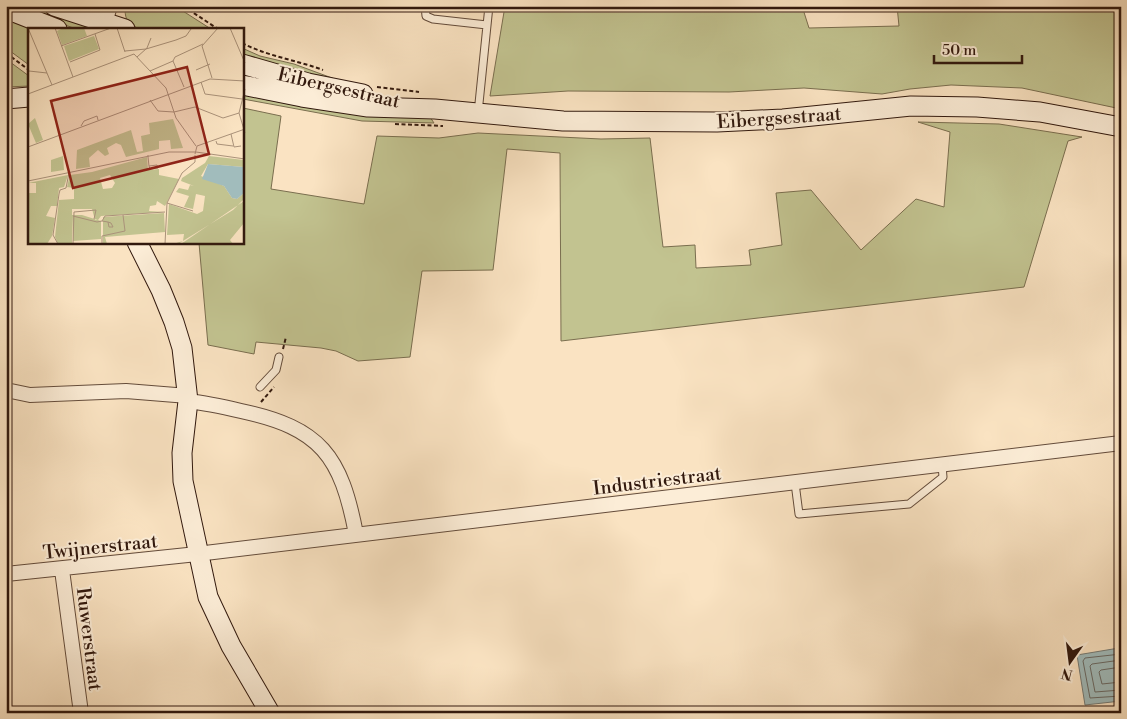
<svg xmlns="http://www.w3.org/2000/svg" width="1127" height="719" font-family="'Libre Bodoni',serif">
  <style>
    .green { fill: #c2c390; stroke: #7a6e4f }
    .water { fill: #a1bcbc; stroke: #757b76 }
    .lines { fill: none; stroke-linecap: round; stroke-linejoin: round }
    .shore { stroke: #6a6a65; stroke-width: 1 }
    .lane-casing { stroke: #644c3b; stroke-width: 9 }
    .street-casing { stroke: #644c3b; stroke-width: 16 }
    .secondary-casing { stroke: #32190e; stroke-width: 21 }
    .path { stroke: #32190e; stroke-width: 2; stroke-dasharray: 4 2.5; stroke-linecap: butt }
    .lane { stroke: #fcedd7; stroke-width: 7 }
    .street { stroke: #fcedd7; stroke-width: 14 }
    .secondary { stroke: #fcedd7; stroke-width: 19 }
    .labels { text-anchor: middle; stroke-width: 4; stroke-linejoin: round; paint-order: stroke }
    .street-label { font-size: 19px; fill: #32190e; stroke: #fcedd7 }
    .inset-road { fill: none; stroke: #aa927a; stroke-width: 1 }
    .view { fill: #8f2418; fill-opacity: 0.15; stroke: #8f2418; stroke-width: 2.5 }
    .inset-edge { fill: none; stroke: #32190e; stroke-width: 2.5 }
  </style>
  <rect width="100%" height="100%" fill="#fae3c2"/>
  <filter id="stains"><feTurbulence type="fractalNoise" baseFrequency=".004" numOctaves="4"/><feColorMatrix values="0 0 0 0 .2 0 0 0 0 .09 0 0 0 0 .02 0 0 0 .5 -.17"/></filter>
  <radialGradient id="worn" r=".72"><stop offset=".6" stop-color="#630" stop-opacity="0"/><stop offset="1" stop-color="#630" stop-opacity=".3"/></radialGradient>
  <path class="green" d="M14 6H39L89 22 91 26 89 29H76Z
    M125 6H175L211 29C194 29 143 34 131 25 125 20 125 13 125 6Z
    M505 6H802L809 28 899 26 897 6H1121V109L1022 88 951 85 910 89 882 94 804 88 729 92 568 91 490 96Z
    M6 14 42 29H29V65L6 48Z
    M242 48 260 56 294 64 362 89 243 59Z
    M6 59 29 76V86L6 87Z
    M242 94 268 100 292 99 430 117 434 123 362 121 243 99Z
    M243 108 281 116 271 189 364 204 377 136 439 138 478 133 601 139 650 138 663 247 695 245 696 268 751 265 749 250 782 245 776 193 811 190 861 250 916 199 944 207 950 132 918 122 999 124 1082 137 1068 141 1024 287 561 341 560 153 507 149 493 270 422 271 410 357 358 361 336 351 321 348 256 342 254 354 208 345 199 243 242 242Z"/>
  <path class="water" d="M1119 648 1121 701 1085 705 1077 655Z"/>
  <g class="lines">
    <path class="shore" d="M1121 654 1085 658 1083 661 1090 698 1121 696
      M1121 660 1092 664 1090 666 1095 692 1121 690
      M1121 667 1101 670 1099 672 1102 684 1121 682"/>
    <defs>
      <path id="lane" d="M425 6 426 16 433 19 487 25
        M478 113 489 6
        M260 387 276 370 279 357
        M795 483 799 514 909 504 943 477 942 465"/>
      <path id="street" d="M105 23 110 6
        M6 390 30 395 126 391 188 396
        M188 401C206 403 224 407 241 411 321 428 341 456 356 534
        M62 570 81 713
        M6 574 197 554 1121 443"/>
      <path id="secondary" d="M54 6 125 29
        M6 9 57 29
        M242 64 308 83 363 94
        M242 85 302 97 368 107 435 109 563 121 717 122 783 119 911 106 977 107 1040 112 1121 127
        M6 99 29 97
        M137 242 161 290 174 322 182 348 188 401 182 453 183 481 208 597 231 646 270 713"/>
    </defs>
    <use href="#lane" class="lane-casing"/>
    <use href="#street" class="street-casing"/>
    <use href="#secondary" class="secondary-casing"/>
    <path class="path" d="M183 6 218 29
      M242 43C267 56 296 60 323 70
      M6 53 29 70
      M377 87 419 92
      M395 124 443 126
      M283 349 286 337
      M261 402 274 387"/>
    <use href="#lane" class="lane"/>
    <use href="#street" class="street"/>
    <use href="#secondary" class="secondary"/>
  </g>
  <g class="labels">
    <g class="street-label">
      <text transform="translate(339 87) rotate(13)" y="7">Eibergsestraat</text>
      <text transform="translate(779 117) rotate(-4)" y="7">Eibergsestraat</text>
      <text transform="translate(657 480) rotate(-7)" y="7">Industriestraat</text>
      <text transform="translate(100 546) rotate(-6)" y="7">Twijnerstraat</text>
      <text transform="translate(90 639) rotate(83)" y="7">Ruwerstraat</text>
    </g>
  </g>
  <g transform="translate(28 28)">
    <rect width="216" height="216" fill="#fae3c2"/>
    <path d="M35 0H56L59 8 34 17 29 3ZM66 8 71 21 41 33 36 18ZM7 90 15 112 8 115 0 96ZM145 91 155 120 143 121 142 112 131 113V121L98 129 93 117 88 115 79 120 81 126 77 128 70 122 61 130 62 139 48 141 49 122 103 102 109 124 115 123 113 108 122 106 121 95ZM35 128 36 142 23 144V132ZM181 128 216 132V139L180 136 173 148 196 158 204 170 209 171 216 165V171L205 182 150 216H145L155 213 156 206 139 207 141 176 169 186 175 183 177 168 168 166 165 181 156 179 161 168 148 164 151 160 160 162 162 157 166 158 153 153 154 150 177 135ZM119 129 120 142 131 141V147L151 151 137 178 129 173 128 177 122 178 121 183 136 184 73 188 70 192H67L64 181H44V216H30L27 209 31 172 46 171V160L39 159 42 147 64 144ZM82 147 87 155 84 160 75 161 72 150ZM40 147 36 159 31 160 29 178H23L18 188 27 190 24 208 19 216H0V165H8V155H0ZM216 173V195L202 212 205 216H153ZM136 185 137 204 77 209 79 216H75V189ZM44 187H54L73 193V211L45 213Z" fill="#c2c390" fill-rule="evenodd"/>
    <path d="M180 136 216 139V165L209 171 204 170 196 158 174 151Z" fill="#a1bcbc"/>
    <path class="inset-road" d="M0 0 24 57M27 0 45 49M89 0 97 24M202 0 217 35M33 18 83 0M97 23 118 21 148 12 158 8 163 1M109 29 119 20 123 10M145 33 147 29 175 16M42 34 72 22 67 6M168 42 182 36M1 43 19 45M122 43 145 33 156 59M184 50 174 18 190 0M173 54 177 66 214 71M217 61 211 85 217 105M0 66 106 26 138 60 148 90 168 118M122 72 130 83 146 84M146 84 167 79 195 90 211 85M53 98 56 93 69 88 70 92M203 106 206 119 213 118M188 113 189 116 205 118M0 119 182 51 217 53M167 126 169 118 217 101M120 127V129L121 138 122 141 130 140 129 137 121 138M0 153 141 124H168L217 131M139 175 165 183M45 188 69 194 74 193 80 194 83 195 85 199H81L80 194M74 193 77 188 137 184M30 216 25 207 31 166 32 162 38 160 41 145M45 216 46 184 68 182 66 191M74 216V208L97 203 95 187M137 216 139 175 154 145 167 134V127"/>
    <path class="view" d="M159 39 181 126 45 160 23 73Z"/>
    <rect width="216" height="216" class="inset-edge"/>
  </g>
  <rect width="1127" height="719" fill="none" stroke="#fae3c2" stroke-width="25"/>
  <rect x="8" y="8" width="1112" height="704" fill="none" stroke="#32190e" stroke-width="2.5"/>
  <rect x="12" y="12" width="1102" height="694" fill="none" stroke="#32190e"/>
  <g transform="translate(1070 662) rotate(194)" stroke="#fcedd7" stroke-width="4" paint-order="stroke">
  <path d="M0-4L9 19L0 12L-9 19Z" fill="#32190e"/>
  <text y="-8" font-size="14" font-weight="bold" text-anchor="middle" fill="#32190e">N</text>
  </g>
  <path d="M934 55v8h88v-8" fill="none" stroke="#32190e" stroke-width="2.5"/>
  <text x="942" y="55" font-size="15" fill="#32190e" stroke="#fcedd7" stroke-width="4" paint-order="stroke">50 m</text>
  <rect width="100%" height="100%" filter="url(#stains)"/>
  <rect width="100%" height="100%" fill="url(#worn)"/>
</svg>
